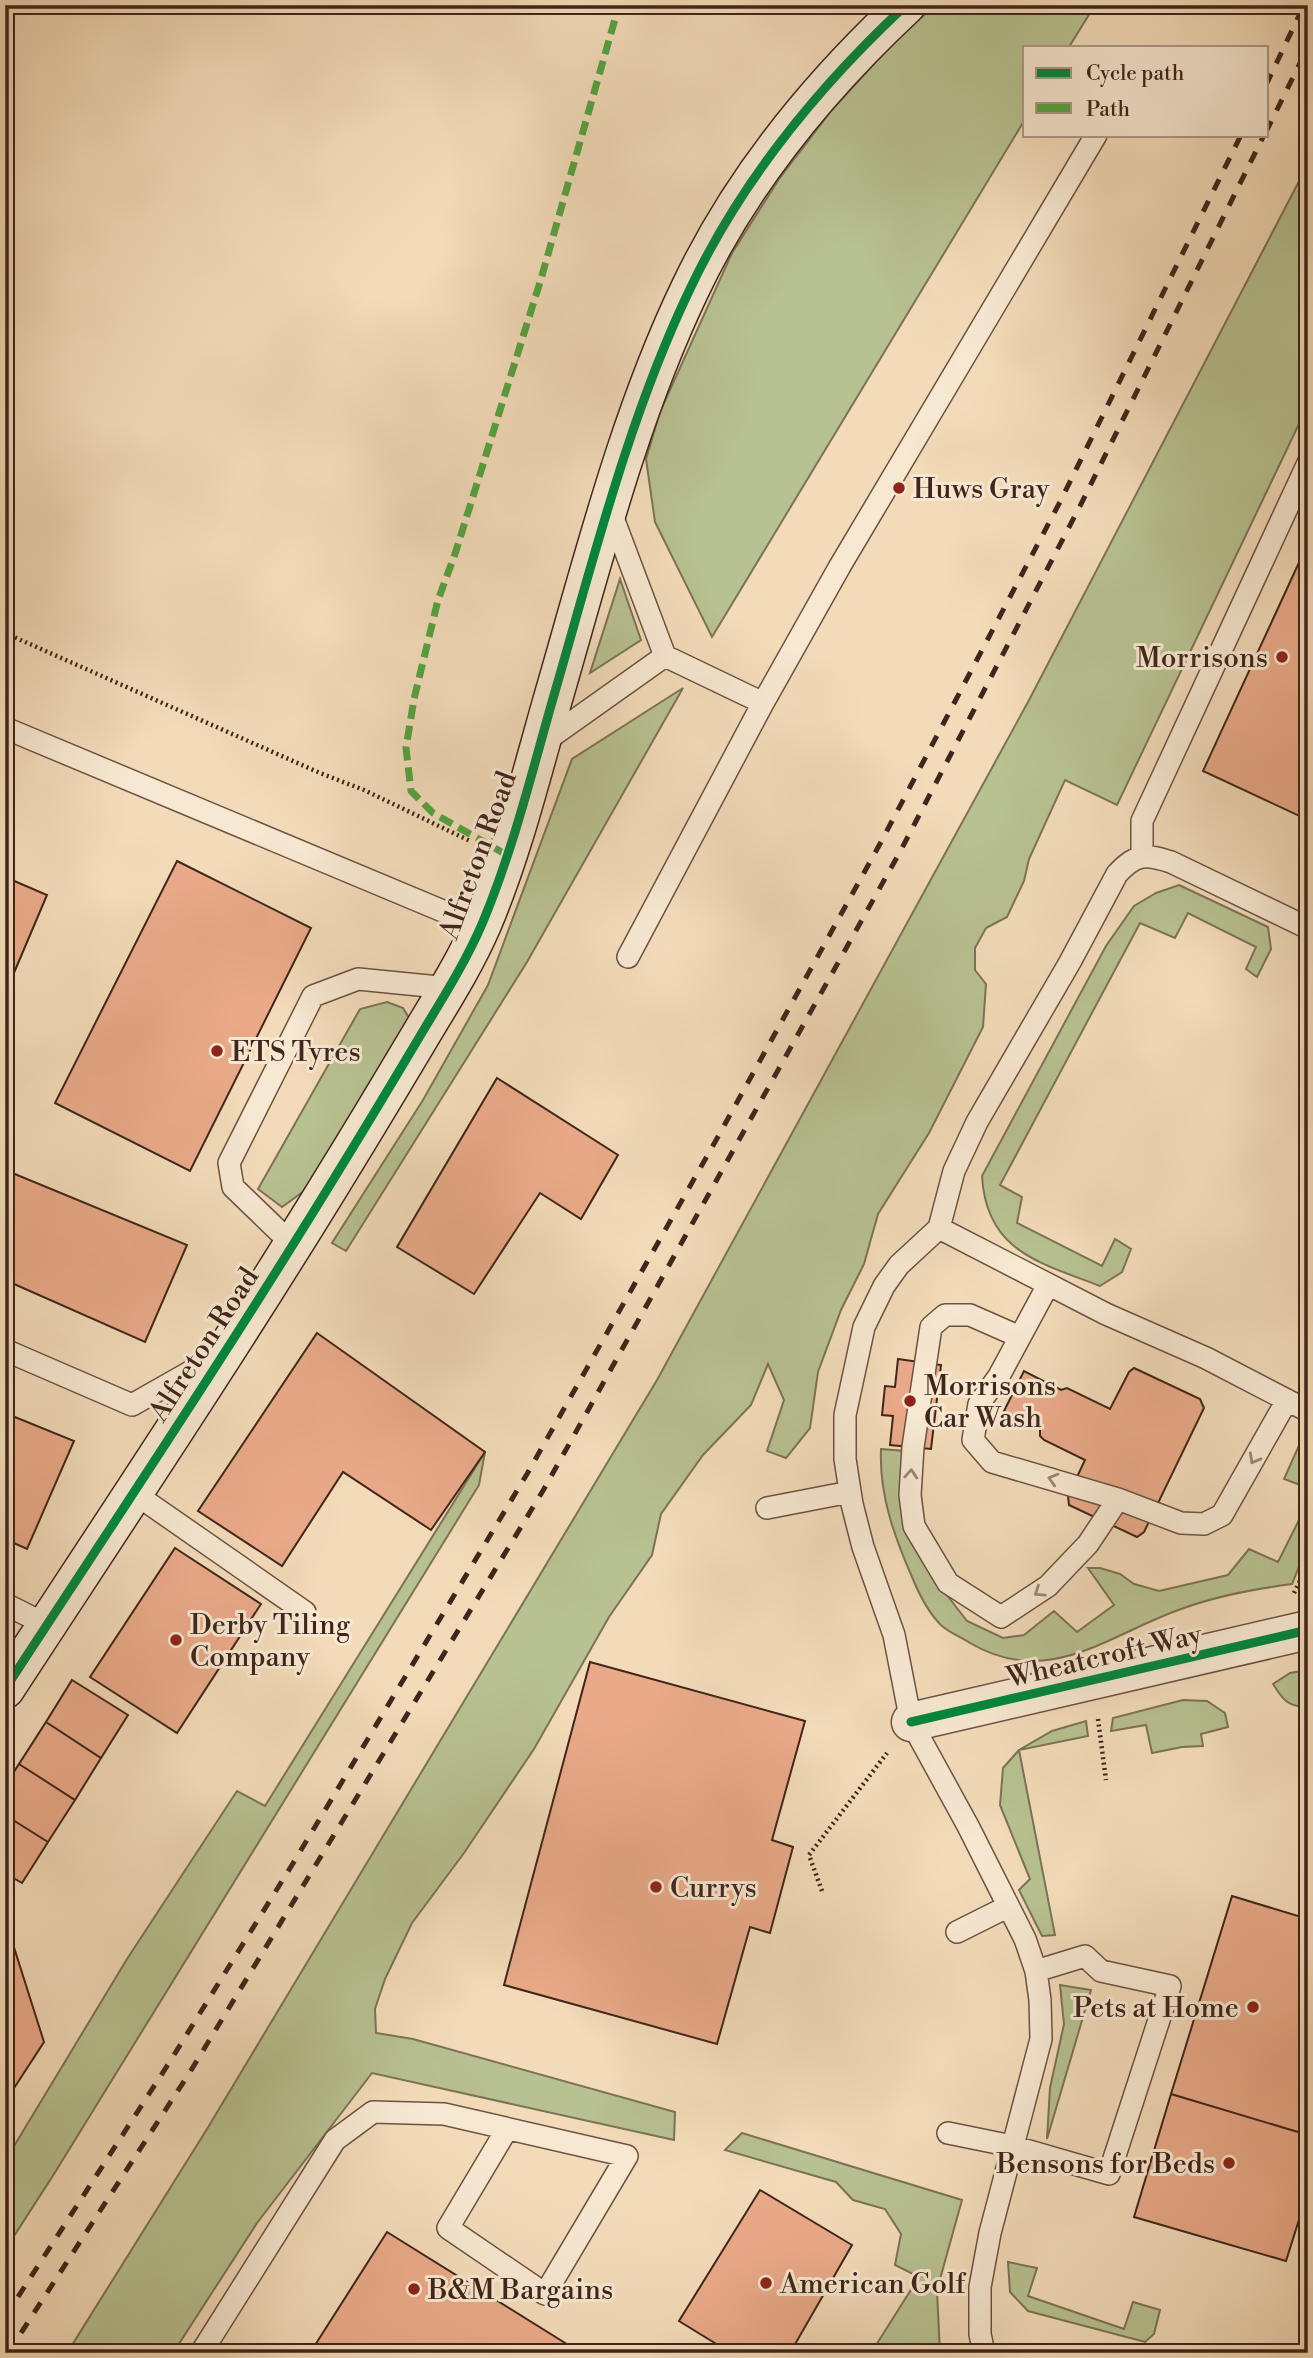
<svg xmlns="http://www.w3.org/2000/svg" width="1313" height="2358" font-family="'Libre Bodoni',serif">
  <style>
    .green { fill: #b8c191; stroke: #7c7356; stroke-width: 2 }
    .building { fill: #eaaa89; stroke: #3f251b; stroke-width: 2 }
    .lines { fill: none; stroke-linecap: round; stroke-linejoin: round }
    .lane-casing { stroke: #6c5242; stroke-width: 24 }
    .street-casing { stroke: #6c5242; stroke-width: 41 }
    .secondary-casing { stroke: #3f251b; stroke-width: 41 }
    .path { stroke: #3f251b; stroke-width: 4.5; stroke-dasharray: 2 3.5; stroke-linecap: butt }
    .lane { stroke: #f7e8d2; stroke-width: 21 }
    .street { stroke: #f7e8d2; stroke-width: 38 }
    .secondary { stroke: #f7e8d2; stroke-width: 38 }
    .rail { stroke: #3f251b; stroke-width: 5; stroke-dasharray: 12 12; stroke-linecap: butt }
    .quiet { stroke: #54a340; stroke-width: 7; stroke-dasharray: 14 7; stroke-linecap: butt }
    .cycleway-casing { stroke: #f7e8d2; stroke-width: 13 }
    .cycleway { stroke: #00873e; stroke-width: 9 }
    .oneway { stroke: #9b8676 }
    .poi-dot { fill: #8f2418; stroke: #f7e8d2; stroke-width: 2.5 }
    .labels { text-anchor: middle; stroke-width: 6; stroke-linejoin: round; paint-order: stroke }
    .poi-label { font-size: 28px; fill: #3f251b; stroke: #f7e8d2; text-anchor: start }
    .street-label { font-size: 28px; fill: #3f251b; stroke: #f7e8d2 }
  </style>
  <rect width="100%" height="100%" fill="#f3dbb9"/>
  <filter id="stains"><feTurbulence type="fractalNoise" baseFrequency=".00286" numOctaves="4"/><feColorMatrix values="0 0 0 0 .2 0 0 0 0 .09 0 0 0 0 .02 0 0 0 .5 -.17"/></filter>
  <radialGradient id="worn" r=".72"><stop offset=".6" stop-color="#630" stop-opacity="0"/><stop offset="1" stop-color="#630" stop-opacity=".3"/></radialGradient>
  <path class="green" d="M937 5H1095L1069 47H1024V121L712 637 655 522 646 459 660 412 732 253 779 179 831 111 904 31Z
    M1308 164V405L1117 805 1065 780 1029 859 1024 881 1007 917 986 928 975 948V970L986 984 983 1027 929 1133 878 1214 864 1264 841 1310 818 1372 810 1428 786 1458 767 1451 784 1400 768 1364 751 1405 703 1455 661 1514 652 1555 609 1617 534 1749 464 1853 412 1923 385 1979 375 2009 376 2033 413 2039 675 2112 674 2140 372 2073 257 2223 173 2353H67L207 2129 657 1380 1028 702Z
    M620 579 641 640 590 673Z
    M683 688 527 962 346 1251 332 1243 423 1100 488 985 572 759Z
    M1179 885 1268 927 1271 949 1257 977 1246 969 1256 947 1188 913 1175 938 1140 923 1000 1185 1022 1197 1017 1223 1102 1266 1115 1239 1131 1249 1122 1272 1100 1286C1041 1263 986 1252 982 1176L1106 946 1134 906 1156 893Z
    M387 1002 403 1008 411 1021 304 1191 282 1207 258 1189 360 1009Z
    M1301 1441 1308 1442V1488L1284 1479Z
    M881 1449 905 1451 933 1577 967 1621 1003 1638 1024 1635 1054 1611 1077 1632 1114 1605 1088 1568H1100L1120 1574 1134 1584 1159 1591 1228 1575 1249 1549 1278 1562 1308 1502V1544L1292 1584C1254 1589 1220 1595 1184 1608 1110 1633 1050 1690 970 1643 961 1637 950 1633 942 1626 928 1613 919 1594 912 1577 894 1536 879 1494 881 1449Z
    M485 1452 479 1485 54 2174 5 2250V2161L127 1959 237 1791 265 1806Z
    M1308 1670V1707C1288 1707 1283 1700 1273 1684L1290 1673Z
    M1183 1700 1207 1701 1225 1713 1228 1727 1201 1734 1203 1746 1182 1747 1152 1753 1146 1725 1111 1731 1113 1718Z
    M1086 1721 1088 1736 1019 1750 1055 1935 1042 1936 1019 1890 1030 1879 1000 1805 1003 1768 1019 1750 1052 1731Z
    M1060 1985 1091 1990 1047 2139 1050 2088 1064 2024Z
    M742 2133 962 2200 937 2290 940 2353H871L919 2277 895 2265 901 2234 885 2209 853 2200 836 2182 725 2150Z
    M1008 2262 1037 2268 1028 2296 1124 2329 1133 2302 1160 2310 1154 2334 1145 2342 1028 2311 1010 2292Z"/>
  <path class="building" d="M1308 543V820L1203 771Z
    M177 861 311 928 190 1171 55 1103Z
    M5 877 47 895 5 994Z
    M497 1078 618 1155 581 1219 540 1193 474 1294 397 1247Z
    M5 1170 187 1245 145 1342 5 1280Z
    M317 1333 485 1452 431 1530 343 1472 282 1566 198 1511Z
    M898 1359 941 1365 931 1449 890 1445 893 1416 882 1415 885 1386 895 1387Z
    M1134 1368 1200 1399 1204 1408 1144 1532 1137 1537 1069 1505 1068 1496 1085 1460 1044 1440 1040 1436V1429L1004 1411 1024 1371 1061 1390 1067 1388 1110 1409 1129 1372Z
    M5 1413 74 1441 27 1549 5 1539Z
    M175 1548 261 1604 177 1733 90 1677Z
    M590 1662 805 1721 772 1840 793 1847 770 1933 750 1927 717 2044 504 1985Z
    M72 1680 128 1715 101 1758 46 1722Z
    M46 1722 101 1758 75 1800 19 1764Z
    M19 1764 75 1800 48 1842 5 1815V1786Z
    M5 1815 48 1842 22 1883 5 1873Z
    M1232 1896 1308 1919V2135L1171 2094Z
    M5 1919 44 2042 5 2102Z
    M1171 2094 1308 2135V2191L1286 2261 1134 2217Z
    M760 2190 852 2245 790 2353H731L679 2321Z
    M387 2232 570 2346 581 2353H310Z"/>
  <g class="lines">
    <defs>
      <path id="lane" d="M610 510 665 656
        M5 728 481 927
        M541 744 665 656 763 703
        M1142 856V821L1308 463
        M628 957 763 703 840 566 1096 135
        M939 1228 1106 1314 1206 1358 1308 1411
        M293 1245 233 1187 229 1163 313 996 358 979 449 988
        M1048 1285 999 1376 979 1404 973 1440 992 1462 1118 1499
        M1020 1337 970 1315H945L931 1327 913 1447 910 1495 914 1526 948 1583 1001 1617 1048 1586 1088 1544 1118 1499 1181 1523 1204 1524 1222 1515 1287 1400
        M5 1350 132 1405 213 1359
        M134 1493 305 1612
        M767 1508 850 1492
        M5 1604 47 1625
        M957 1932 1007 1907
        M948 2133 1012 2146 1109 2174 1170 1986 1101 1971 1085 1956 1036 1971
        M201 2353 335 2140 373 2112 444 2114 627 2156 545 2294 448 2228 507 2129
        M984 2353 980 2334V2287L990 2233 1041 2039 1040 2000 1036 1971 1025 1939 968 1826 911 1722 894 1635 863 1547 852 1504 845 1459V1415L864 1327 884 1286 899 1265 939 1228 954 1171 977 1122 1070 962 1117 874C1136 853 1146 854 1171 862L1308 928"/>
      <path id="street" d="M911 1722 1308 1630"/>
      <path id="secondary" d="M5 1689C118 1516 233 1344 341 1167 370 1120 398 1073 426 1026 446 993 467 959 482 924 512 853 531 776 552 702 592 565 628 418 690 289 741 181 819 86 906 5"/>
    </defs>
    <use href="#lane" class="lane-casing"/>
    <use href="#street" class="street-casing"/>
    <use href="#secondary" class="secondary-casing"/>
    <path class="path" d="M5 633 320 773 364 790 470 841
      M1294 1593 1308 1565
      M1098 1719 1106 1780
      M822 1891 809 1855 887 1753"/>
    <use href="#lane" class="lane"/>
    <use href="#street" class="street"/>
    <use href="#secondary" class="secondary"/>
    <path class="rail" d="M1266 85 1304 5
      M1266 132 1308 47
      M5 2317 169 2063 292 1865 527 1474 715 1142 881 842 1061 500 1241 135
      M8 2353 190 2072 544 1489 901 850 1079 508 1264 135"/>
    <path class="quiet" d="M507 855 433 813 411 791 406 748 414 699 438 600 455 554 541 279 619 5"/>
    <defs>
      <path id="cycleway" d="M5 1689C118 1516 233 1344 341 1167 370 1120 398 1073 426 1026 446 993 467 959 482 924 512 853 531 776 552 702 592 565 628 418 690 289 741 181 819 86 906 5
        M911 1722 1308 1630"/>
    </defs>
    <use href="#cycleway" class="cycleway-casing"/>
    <use href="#cycleway" class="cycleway"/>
  </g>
  <defs><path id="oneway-chevron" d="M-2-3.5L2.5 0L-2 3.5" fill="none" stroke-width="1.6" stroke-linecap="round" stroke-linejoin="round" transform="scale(1.75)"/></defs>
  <g class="oneway">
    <use href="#oneway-chevron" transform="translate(1254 1459) rotate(119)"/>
    <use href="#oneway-chevron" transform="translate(911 1474) rotate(-86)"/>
    <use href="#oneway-chevron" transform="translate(1053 1479) rotate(-164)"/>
    <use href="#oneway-chevron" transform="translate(1039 1592) rotate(146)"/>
  </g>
  <g class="poi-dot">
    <circle cx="899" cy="488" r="7"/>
    <circle cx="1282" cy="657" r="7"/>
    <circle cx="217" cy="1051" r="7"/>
    <circle cx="910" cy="1401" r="7"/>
    <circle cx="176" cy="1640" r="7"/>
    <circle cx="656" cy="1887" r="7"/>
    <circle cx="1253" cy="2007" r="7"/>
    <circle cx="1229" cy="2163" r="7"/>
    <circle cx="766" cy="2283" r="7"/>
    <circle cx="414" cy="2289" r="7"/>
  </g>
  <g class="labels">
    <g class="poi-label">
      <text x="913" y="498">Huws Gray</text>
      <text x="1268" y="667" text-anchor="end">Morrisons</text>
      <text x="231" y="1061">ETS Tyres</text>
      <text x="924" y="1395">Morrisons<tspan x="924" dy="32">Car Wash</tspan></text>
      <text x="190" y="1634">Derby Tiling<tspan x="190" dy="32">Company</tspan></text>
      <text x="670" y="1897">Currys</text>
      <text x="1239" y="2017" text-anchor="end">Pets at Home</text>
      <text x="1215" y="2173" text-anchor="end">Bensons for Beds</text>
      <text x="780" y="2293">American Golf</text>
      <text x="428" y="2299">B&amp;M Bargains</text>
    </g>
    <g class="street-label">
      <text transform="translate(477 855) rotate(-70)" y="10">Alfreton Road</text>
      <text transform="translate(203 1344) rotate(-57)" y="10">Alfreton Road</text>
      <text transform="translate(1104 1655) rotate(-13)" y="10">Wheatcroft Way</text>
    </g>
  </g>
  <rect width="1313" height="2358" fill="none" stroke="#f3dbb9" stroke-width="28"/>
  <rect x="7" y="7" width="1299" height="2344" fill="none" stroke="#3f251b" stroke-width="3.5"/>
  <rect x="14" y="14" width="1285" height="2330" fill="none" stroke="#3f251b" stroke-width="2"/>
  <rect x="1023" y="46" width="245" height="91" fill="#f7e8d2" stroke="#ad9a89" stroke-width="2"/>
  <rect x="1036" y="68" width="35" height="10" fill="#00873e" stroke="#ad9a89" stroke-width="2"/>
  <text x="1086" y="80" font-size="21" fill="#3f251b">Cycle path</text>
  <rect x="1036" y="103" width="35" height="10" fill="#54a340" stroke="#ad9a89" stroke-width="2"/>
  <text x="1086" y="116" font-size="21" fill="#3f251b">Path</text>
  <rect width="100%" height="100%" filter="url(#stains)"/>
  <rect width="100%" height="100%" fill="url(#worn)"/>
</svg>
